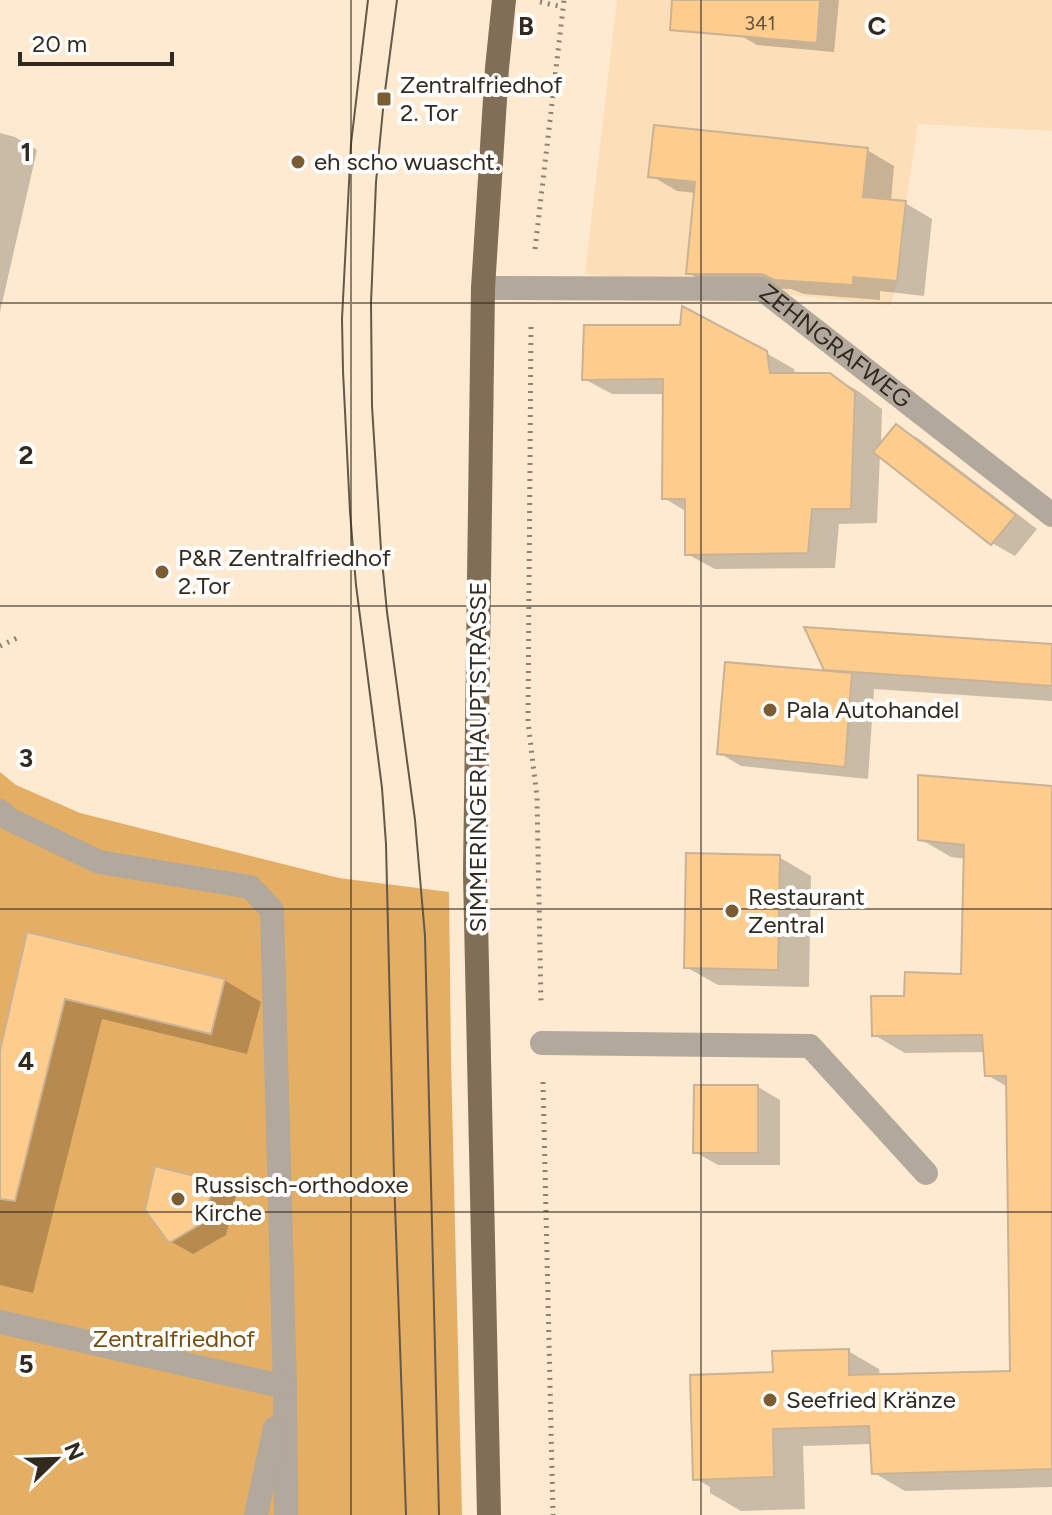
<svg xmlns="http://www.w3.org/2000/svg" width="1052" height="1515" font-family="Figtree,sans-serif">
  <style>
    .built { fill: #fcdeb9 }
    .green { fill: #e5ae65 }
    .shadow { fill: #0003 }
    .building { fill: #fecd8d; stroke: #c9b295; stroke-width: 2 }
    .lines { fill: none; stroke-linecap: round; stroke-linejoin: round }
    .path { stroke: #8f8170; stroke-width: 5; stroke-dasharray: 2 6; stroke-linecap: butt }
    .minor { stroke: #b2a89b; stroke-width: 24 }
    .major { stroke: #806e57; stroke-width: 24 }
    .tram { stroke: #635849; stroke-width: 2 }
    .grid { fill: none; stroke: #332a1f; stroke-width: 2; stroke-opacity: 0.55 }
    .poi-dot { fill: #7c5c32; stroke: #fff; stroke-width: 3 }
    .labels { text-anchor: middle; stroke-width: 8; stroke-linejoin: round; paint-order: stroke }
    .number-label { font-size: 20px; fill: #66533a }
    .poi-label { font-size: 24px; fill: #332a1f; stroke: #fff; text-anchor: start }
    .street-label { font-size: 24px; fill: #332a1f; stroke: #fff }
    .park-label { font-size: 24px; fill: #754d0c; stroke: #fff }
    .grid-label { font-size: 26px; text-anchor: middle; font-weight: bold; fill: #332a1f; stroke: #fff; stroke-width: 8; stroke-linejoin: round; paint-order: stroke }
  </style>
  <rect width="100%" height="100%" fill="#fdead1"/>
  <path class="built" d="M617 0H1052V131L918 124 906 201 897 281 891 305 585 274Z"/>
  <path class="green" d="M0 772 16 785 80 813 339 878 449 892 451 1059 462 1515H0Z"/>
  <path class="shadow" d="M741 0H839L834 52 757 45 738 34Z
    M0 133 15 137 37 150 0 312Z
    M867 150 894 166 891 202 905 203 932 219 924 296 880 291V300L804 294 791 289 715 288 688 273 696 193 677 191 650 175Z
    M766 353 794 369 795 375H830L858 391 882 409 881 446 896 426 919 439 1037 529 1015 556 992 543 880 455 877 523 839 524 835 568 715 569 687 554V512L664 498 665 394H612L584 379Z
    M1052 646V701L874 689 868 779 741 766 719 753 834 674 825 669Z
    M1052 788V1487L905 1491 874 1473 872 1444 803 1446 805 1509 741 1511 710 1493V1487L695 1478 775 1374 848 1351 879 1369 880 1376 1012 1373 1008 1087 987 1075 985 1052 905 1053 874 1035 906 998 963 976 966 859 951 857 920 839Z
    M779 857 811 876 809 987 718 985 686 967Z
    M29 934 224 980 261 1002 247 1054 102 1019 33 1293 0 1285V1056Z
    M758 1087 780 1100V1165H718L695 1152Z
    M213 1183 236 1196 226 1235 193 1254 170 1241Z"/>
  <path class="building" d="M672 0H820L817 43 670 30Z
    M654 125 868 148 863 197 906 201 897 281 853 277V285L775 280 762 274H686L695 182 648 177Z
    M682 306 767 351 770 373H830L855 392 851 509H812L808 553 685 555V499H662L663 379 582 380 584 325H680Z
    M896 424 1016 515 991 545 873 452Z
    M804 627 1052 644V686L824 670Z
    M725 662 852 673 845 767 717 754Z
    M918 775 1052 786V1469L872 1474 869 1426 773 1429 774 1477 693 1480 690 1375 773 1372 772 1351 849 1349V1375L1010 1371 1006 1076H985L982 1035 872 1036 871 996H904L905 972 961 974 964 845 918 840Z
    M686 853 780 855 778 970 684 968Z
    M27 932 225 979 211 1034 65 999 15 1201 0 1199V1051Z
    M694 1085H758V1153H693Z
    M155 1166 214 1181 204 1222 169 1243 145 1210Z"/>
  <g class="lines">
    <path class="path" d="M540 2 563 7
      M535 249 564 0
      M531 327 528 722 537 797 541 1004
      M0 646 17 638
      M543 1082 553 1515"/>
    <g class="minor">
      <path id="s1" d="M483 288 762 289 1052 515"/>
      <path d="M0 811 9 819 99 862 250 887 272 910 285 1387 286 1515"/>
      <path d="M542 1043 810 1046 926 1173"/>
      <path d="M0 1322 285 1387"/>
      <path d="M256 1515 275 1428"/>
    </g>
    <path class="major" d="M489 1515 475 874 483 288 497 68 504 0"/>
    <path class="tram" d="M368 0 351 144 342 319 343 371 350 512 356 585 382 788 386 844 394 1177 406 1515
      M397 0 384 99 376 182 371 303 372 406 381 550 387 612 415 820 425 936 439 1515"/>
  </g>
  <path class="grid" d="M351 0V1515M701 0V1515M0 303H1052M0 606H1052M0 909H1052M0 1212H1052"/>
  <g class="poi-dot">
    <rect x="376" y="91" width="16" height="16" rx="4"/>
    <circle cx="298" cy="162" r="8"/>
    <circle cx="162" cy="572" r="8"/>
    <circle cx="770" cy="710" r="8"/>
    <circle cx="732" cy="911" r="8"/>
    <circle cx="178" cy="1199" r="8"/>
    <circle cx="770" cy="1400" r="8"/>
  </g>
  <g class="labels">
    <g class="number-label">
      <text x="760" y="30">341</text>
    </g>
    <g class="poi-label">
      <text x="400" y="93">Zentralfriedhof<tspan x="400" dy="28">2. Tor</tspan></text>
      <text x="314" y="170">eh scho wuascht.</text>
      <text x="178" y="566">P&amp;R Zentralfriedhof<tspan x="178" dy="28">2.Tor</tspan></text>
      <text x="786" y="718">Pala Autohandel</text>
      <text x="748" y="905">Restaurant<tspan x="748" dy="28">Zentral</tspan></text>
      <text x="194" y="1193">Russisch-orthodoxe<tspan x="194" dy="28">Kirche</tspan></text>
      <text x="786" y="1408">Seefried Kränze</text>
    </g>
    <g class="street-label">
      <text dy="8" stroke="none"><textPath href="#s1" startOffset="372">ZEHNGRAFWEG</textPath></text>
      <text transform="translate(478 757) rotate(-90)" y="8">SIMMERINGER HAUPTSTRASSE</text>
    </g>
    <g class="park-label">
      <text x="174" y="1347">Zentralfriedhof</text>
    </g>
  </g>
  <g class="grid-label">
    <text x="526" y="35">B</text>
    <text x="877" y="35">C</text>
    <text x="26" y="161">1</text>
    <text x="26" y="464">2</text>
    <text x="26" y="767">3</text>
    <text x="26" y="1070">4</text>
    <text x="26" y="1373">5</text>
  </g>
  <g transform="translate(56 1459) rotate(67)" stroke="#ffffff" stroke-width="6" paint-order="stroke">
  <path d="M0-6L14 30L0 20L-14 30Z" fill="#332a1f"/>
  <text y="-12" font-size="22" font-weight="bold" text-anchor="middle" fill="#332a1f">N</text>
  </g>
  <path d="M20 52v12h152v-12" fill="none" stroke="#332a1f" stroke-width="4"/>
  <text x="32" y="52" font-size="24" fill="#332a1f" stroke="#ffffff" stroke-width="6" paint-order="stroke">20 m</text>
</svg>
